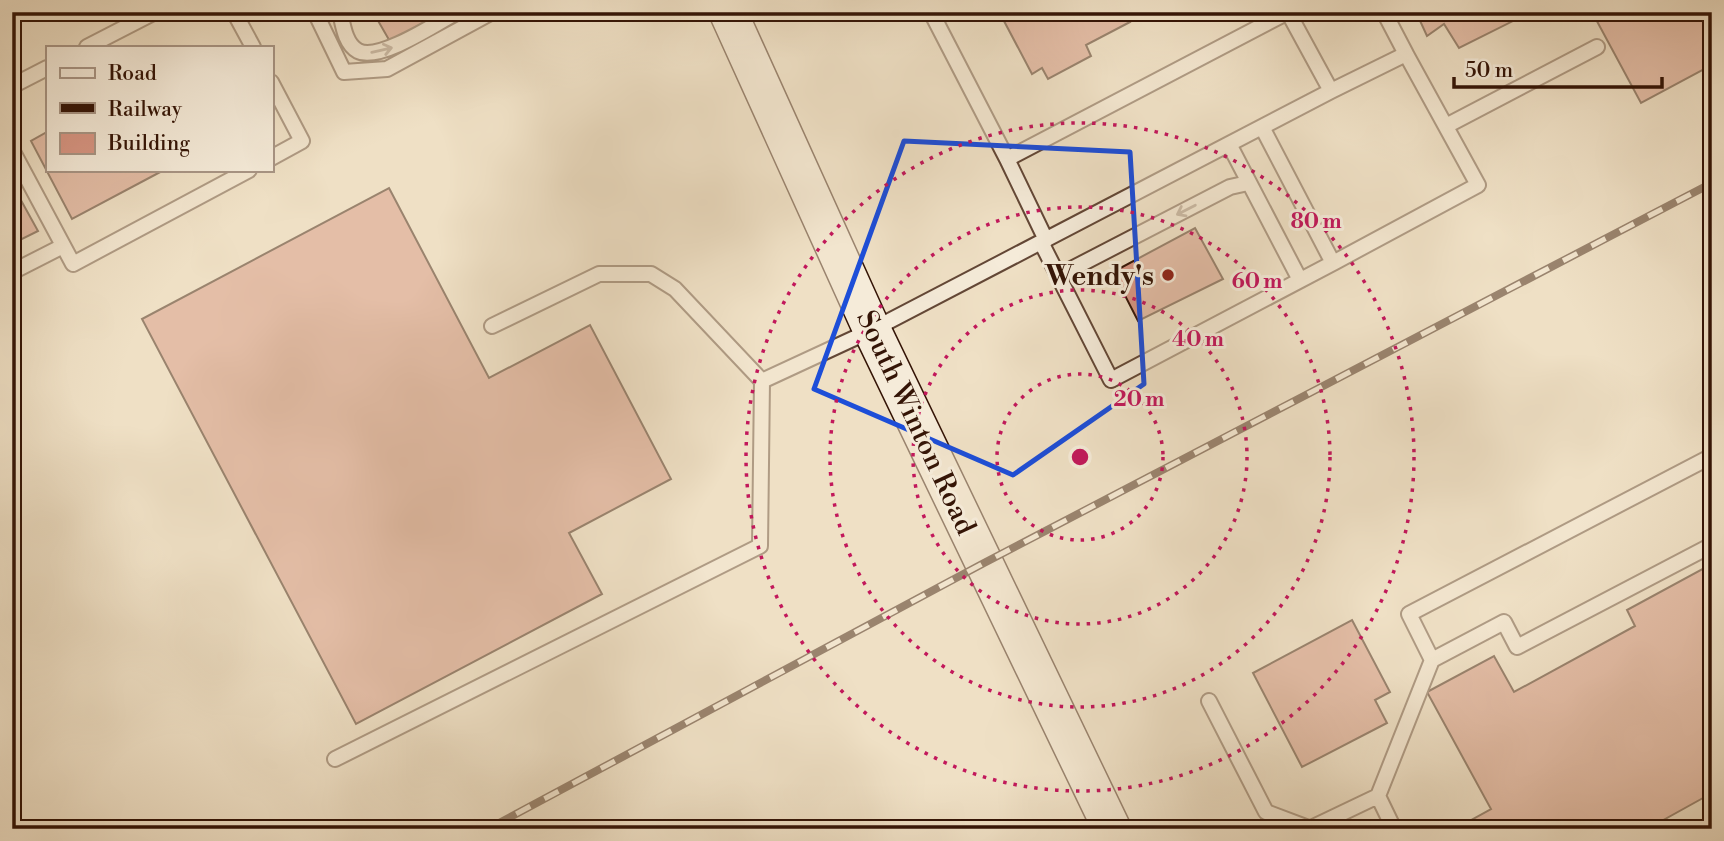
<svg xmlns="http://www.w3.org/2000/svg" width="1724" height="841" font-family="'Libre Bodoni',serif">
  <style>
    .building { fill: #d89684; stroke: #341406; stroke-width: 2 }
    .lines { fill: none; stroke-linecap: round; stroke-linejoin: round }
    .service-casing { stroke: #634736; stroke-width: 18 }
    .secondary-casing { stroke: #341406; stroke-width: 40 }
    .service { stroke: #f5ebd9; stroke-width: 14 }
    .secondary { stroke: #f5ebd9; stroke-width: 37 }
    .rail-casing { stroke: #341406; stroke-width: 8 }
    .rail { stroke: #f5ebd9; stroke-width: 5; stroke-dasharray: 16; stroke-linecap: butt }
    .oneway { stroke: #9e8a7a }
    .marked { fill: none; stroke: #1d4ed8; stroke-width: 5; stroke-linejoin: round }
    .ring { fill: none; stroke: #c2185b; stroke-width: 3.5; stroke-dasharray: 3.5 7 }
    .poi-dot { fill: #8f2418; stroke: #f5ebd9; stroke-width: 2.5 }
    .labels { text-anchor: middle; stroke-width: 6; stroke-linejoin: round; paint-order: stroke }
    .poi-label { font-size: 28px; font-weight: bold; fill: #341406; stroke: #f5ebd9; text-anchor: end }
    .street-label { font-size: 28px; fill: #341406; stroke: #f5ebd9 }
    .centre { fill: #c2185b; stroke: #f5ebd9; stroke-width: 3.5 }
    .ring-label { font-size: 21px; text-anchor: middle; font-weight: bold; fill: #c2185b; stroke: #f5ebd9; stroke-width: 6; stroke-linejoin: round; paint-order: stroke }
  </style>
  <rect width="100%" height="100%" fill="#efe0c5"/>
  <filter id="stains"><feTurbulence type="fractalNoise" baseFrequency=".00286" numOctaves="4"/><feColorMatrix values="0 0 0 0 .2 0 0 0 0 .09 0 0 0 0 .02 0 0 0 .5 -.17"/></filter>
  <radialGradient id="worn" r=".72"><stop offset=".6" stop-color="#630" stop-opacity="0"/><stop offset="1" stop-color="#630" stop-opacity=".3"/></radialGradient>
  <path class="building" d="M373 12H451L392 45Z
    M1007 12H1124L1130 22 1086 45 1091 56 1048 79 1042 68 1032 74 1004 21 1010 17Z
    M1416 12H1531L1459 48 1444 24 1427 36Z
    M1592 12H1712V65L1641 103Z
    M47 132V170H164L72 219 31 141Z
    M12 184 38 231 12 244Z
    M389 188 489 378 590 325 671 479 569 533 602 594 356 724 142 319Z
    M1195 228 1223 279 1138 321 1113 272Z
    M1708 566 1712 572V793L1647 829H1455L1491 809 1427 692 1494 656 1514 692 1635 626 1627 610Z
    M1352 620 1390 692 1375 700 1387 723 1302 767 1253 673Z"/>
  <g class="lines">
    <defs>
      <path id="service" d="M234 12 253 47
        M315 12 344 72 387 69 492 12
        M340 12C343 25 345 44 358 51 379 62 437 23 457 12
        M931 12 1007 159
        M1288 12 1331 91
        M87 47 155 12
        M271 82 302 141 271 158
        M12 86 47 68
        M1446 126 1597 47
        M1229 144 1300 280
        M12 150 73 264 249 170
        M1046 240 1007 159 1288 12
        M1041 242 1111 380 1333 263 1262 127
        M1333 263 1478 185 1406 54
        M12 272 63 246
        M1058 276 1230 187 1248 183
        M492 326 599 274H651L675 289 762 381
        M1432 660 1409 614 1712 456
        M1209 701 1266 812 1311 829
        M335 759 760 546 762 381 872 330 1331 91 1406 54 1384 12
        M1311 828 1378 796
        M1394 829 1378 796 1432 660 1504 622 1517 647 1712 545"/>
      <path id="secondary" d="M728 12 872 330 1112 829"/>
    </defs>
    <use href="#service" class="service-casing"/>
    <use href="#secondary" class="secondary-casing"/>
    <use href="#service" class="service"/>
    <use href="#secondary" class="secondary"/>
    <defs>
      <path id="rail" d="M488 829 984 563 1712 183"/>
    </defs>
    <use href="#rail" class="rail-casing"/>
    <use href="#rail" class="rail"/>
  </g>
  <defs><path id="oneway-shaft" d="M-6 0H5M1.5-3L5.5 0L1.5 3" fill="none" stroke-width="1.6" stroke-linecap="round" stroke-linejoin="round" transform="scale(1.75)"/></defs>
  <g class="oneway">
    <use href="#oneway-shaft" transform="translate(382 50) rotate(-13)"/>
    <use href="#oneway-shaft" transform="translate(1186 210) rotate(153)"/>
  </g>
  <path d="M0 0H1724V841H0ZM904 141 1130 152 1144 384 1013 475 814 389Z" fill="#efe0c5" fill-opacity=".55" fill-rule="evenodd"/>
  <path class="marked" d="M904 141 1130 152 1144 384 1013 475 814 389Z"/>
  <g class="ring">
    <circle cx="1080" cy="457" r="83"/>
    <circle cx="1080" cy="457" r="167"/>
    <circle cx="1080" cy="457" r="250"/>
    <circle cx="1080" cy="457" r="334"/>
  </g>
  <circle class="poi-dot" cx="1168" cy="275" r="7"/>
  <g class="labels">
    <g class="poi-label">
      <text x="1154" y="285">Wendy's</text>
    </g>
    <g class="street-label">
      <text transform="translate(917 422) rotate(65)" y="10">South Winton Road</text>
    </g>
  </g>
  <circle cx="1080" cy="457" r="10" class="centre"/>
  <g class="ring-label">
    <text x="1316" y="228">80 m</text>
    <text x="1257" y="288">60 m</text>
    <text x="1198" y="346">40 m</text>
    <text x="1139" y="406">20 m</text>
  </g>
  <rect width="1724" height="841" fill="none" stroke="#efe0c5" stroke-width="42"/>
  <rect x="14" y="14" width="1696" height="813" fill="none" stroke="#341406" stroke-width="3.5"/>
  <rect x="21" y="21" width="1682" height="799" fill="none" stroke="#341406" stroke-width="2"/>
  <rect x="46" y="46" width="228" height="126" fill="#f5ebd9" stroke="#a89585" stroke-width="2"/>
  <rect x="60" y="68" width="35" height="10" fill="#f5ebd9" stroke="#a89585" stroke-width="2"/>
  <text x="108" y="80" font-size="21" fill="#341406">Road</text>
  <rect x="60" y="103" width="35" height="10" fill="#341406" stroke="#a89585" stroke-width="2"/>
  <text x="108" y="116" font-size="21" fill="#341406">Railway</text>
  <rect x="60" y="133" width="35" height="21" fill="#d89684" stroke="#a89585" stroke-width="2"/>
  <text x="108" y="150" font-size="21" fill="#341406">Building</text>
  <path d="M1454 77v10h208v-10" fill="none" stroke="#341406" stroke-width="3.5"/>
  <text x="1465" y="77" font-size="21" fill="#341406" stroke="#f5ebd9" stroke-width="5" paint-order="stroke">50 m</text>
  <rect width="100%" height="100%" filter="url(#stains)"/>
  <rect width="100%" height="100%" fill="url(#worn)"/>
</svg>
